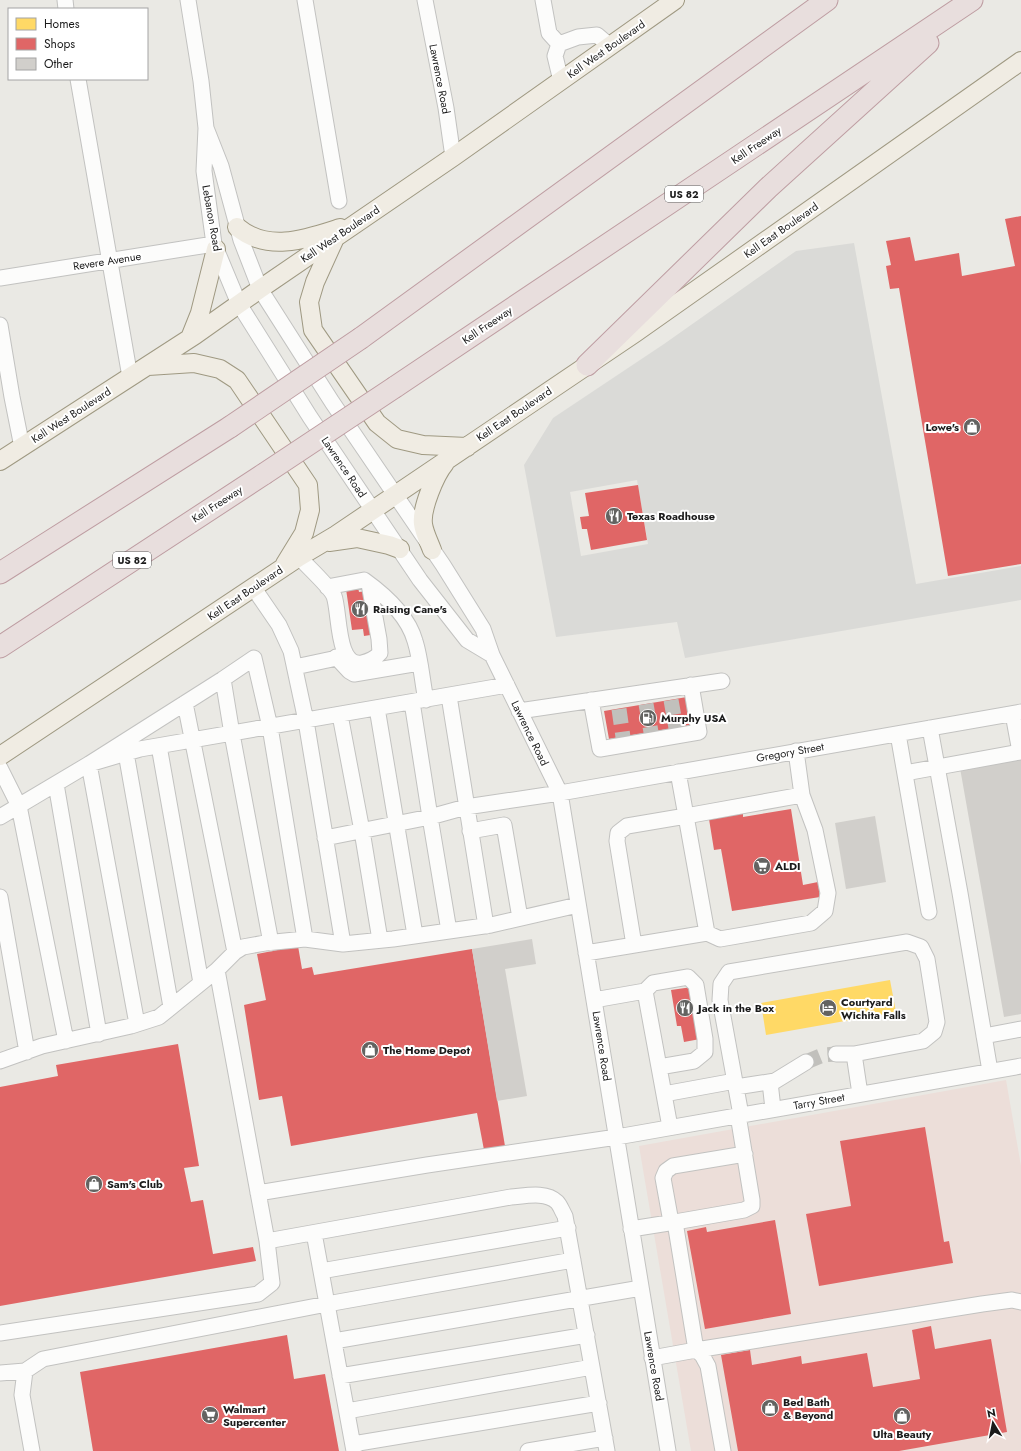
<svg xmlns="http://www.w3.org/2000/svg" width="1021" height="1451" font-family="Jost,sans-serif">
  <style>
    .commercial { fill: #ecded9 }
    .parking { fill: #dadad7; fill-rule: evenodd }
    .homes { fill: #ffd966 }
    .shops { fill: #e06666 }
    .building { fill: #d1cfcb }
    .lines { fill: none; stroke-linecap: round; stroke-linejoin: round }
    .minor-tunnel { stroke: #c1c0bc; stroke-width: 15; stroke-dasharray: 15 8; stroke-linecap: butt }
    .minor-casing { stroke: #c2c2c0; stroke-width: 17 }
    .major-casing { stroke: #9f9982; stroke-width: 20 }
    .highway-casing { stroke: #be9da2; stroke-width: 23 }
    .minor { stroke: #fcfcfb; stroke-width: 15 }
    .major { stroke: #f0ece3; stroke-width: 18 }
    .highway { stroke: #e8dedd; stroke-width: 21 }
    .highway-bridge-casing { stroke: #be9da2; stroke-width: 23; stroke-linecap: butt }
    .highway-bridge { stroke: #e8dedd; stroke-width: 21 }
    .labels { text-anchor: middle; stroke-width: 4; stroke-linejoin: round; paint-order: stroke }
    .shield { fill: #fff; stroke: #5f5f5f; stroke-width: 1 }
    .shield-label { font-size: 10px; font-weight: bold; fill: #1b1b1b }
    .street-label { font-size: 11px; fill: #1b1b1b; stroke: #fff }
    .poi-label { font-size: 11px; font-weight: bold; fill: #1b1b1b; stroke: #fff; text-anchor: start }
  </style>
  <rect width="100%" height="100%" fill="#eae9e4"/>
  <path class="commercial" d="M1006 1080 1021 1166V1451H691L639 1146Z"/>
  <path class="parking" d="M854 243 916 584 1021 566V600L685 658 677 622 556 637 524 465 553 418 664 344 796 251ZM637 480 648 544 581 556 570 492Z"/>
  <path class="homes" d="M890 980 896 1012 766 1035 761 1003Z"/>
  <path class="shops" d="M1021 216V564L948 576 899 288 890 289 886 266 891 265 886 241 910 237 915 261 959 253 962 276 1015 266 1005 219Z
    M638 485 647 540 591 550 587 529H582L580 517 589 516 585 493Z
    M358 587 359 592 367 591 377 634 364 636 363 629 352 630 346 589Z
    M687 697 691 725 609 739 604 711Z
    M791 809 803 885 818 882 820 897 732 911 721 849 714 850 709 819 743 813V817Z
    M298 946 302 969 312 967 314 975 472 949 505 1146 484 1150 477 1113 291 1146 282 1096 259 1100 244 1005 266 1000 257 954Z
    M692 987 700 1039 684 1042 681 1026H677L671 990Z
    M178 1044 199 1166 184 1168 191 1202 203 1200 213 1254 253 1247 256 1261 0 1306V1087L58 1076 56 1065Z
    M925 1127 944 1242 949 1241 953 1263 819 1286 806 1214 851 1206 840 1141Z
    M775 1220 791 1314 705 1329 687 1231 706 1227 707 1232Z
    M931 1326 935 1349 991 1339 1007 1432 899 1451H738L721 1355 750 1350 752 1365 801 1356 802 1364 867 1353 873 1387 920 1379 912 1330Z
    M287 1335 294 1379 325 1374 339 1451H93L80 1372Z"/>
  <path class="building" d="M1021 758V1014L1004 1017 960 768Z
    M875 816 886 882 846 889 835 823Z
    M532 939 536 964 505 969 527 1096 497 1101 472 949Z"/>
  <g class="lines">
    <path class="minor-tunnel" d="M671 700 676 728
      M646 704 651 732
      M619 709 623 737
      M806 1062 823 1055 836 1054"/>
    <defs>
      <path id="minor" d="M65 0 66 9
        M188 0 201 81 206 128 204 171 214 244 239 304 310 417 420 580 467 640 492 655
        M305 0 339 201
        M425 0 446 108 453 157
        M543 0 549 33 559 44
        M78 79 130 377
        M561 81 555 56 559 44 578 37 597 35 610 46
        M206 128 221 166 241 240 260 289 332 402 443 565 483 629 492 655 560 793 668 1451
        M0 278 214 244
        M0 325 12 397 22 447
        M299 557C306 565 331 588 334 596 340 611 336 668 362 663 370 661 375 659 380 653L379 639 369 584
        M253 587 279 625 291 651 306 721 343 944
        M327 587 364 580C385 595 408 616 415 641 421 660 422 681 426 700
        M336 657 349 671 354 674 419 663
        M295 667 337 658
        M223 679 232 734 271 943
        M449 696 486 926
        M591 700 600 749 699 732 691 685
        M412 702 430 817 449 931
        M185 703 235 952
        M377 708 415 935
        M519 711 722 681
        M340 715 362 831 380 940
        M930 728 960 893 990 1071
        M898 734 929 912
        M159 746 201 983
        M126 753 171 1007
        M0 768 19 806 66 1041
        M678 772 686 816 802 795
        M905 773 1020 752 1013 714
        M56 784 99 1034
        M0 817 89 764 140 749 507 685
        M470 831 504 825 520 918
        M325 838 430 817 466 807 560 793 1021 712
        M0 897 27 1052
        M634 945 617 841 618 833 627 826 686 816 707 933
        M586 953 707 933 720 939 811 923 825 911 828 893 815 830 802 795 796 751
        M645 991 653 983 688 977 696 985 705 1039V1052L694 1061 659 1067
        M594 1000 645 991 670 1127
        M137 1024 89 764 223 679 254 658 270 727 305 939
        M984 1036 1021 1029
        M854 1054 860 1094
        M0 1061 42 1046 131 1026 159 1017 217 970
        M770 1082 773 1109
        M736 1087 775 1081 806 1062
        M664 1094 735 1081
        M741 1115 720 1000 721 984 729 972 907 942 921 947 927 959 937 1022 934 1032 923 1041 854 1054H836
        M258 1193 427 1165 617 1137 1021 1066
        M671 1222 663 1178 666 1171 673 1166 745 1154
        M631 1229 675 1222
        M314 1233 327 1304 573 1260
        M267 1241 511 1197C525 1196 546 1191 557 1202 560 1205 562 1211 565 1216L607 1451
        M321 1271 568 1228
        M0 1333 258 1294 272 1283 267 1241 217 970 235 952 243 947 265 943 305 939 343 944 393 939 491 925 578 905
        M334 1341 641 1288
        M696 1350 982 1304 1012 1300 1021 1302
        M696 1350 702 1355 708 1366 723 1451
        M652 1358 696 1350 675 1222 744 1210 752 1206V1200L738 1115
        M25 1371 22 1395 32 1451
        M0 1373 25 1371 43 1359 327 1304 354 1451
        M340 1376 587 1335
        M347 1411 592 1367
        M353 1444 599 1403
        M528 1451 605 1438"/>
      <path id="major" d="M237 227C268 253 306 239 340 228
        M335 238 315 282 309 302 313 330 377 423 397 439 423 445 467 447
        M190 338 200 313 216 249
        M148 366 194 363 220 369 237 380 308 485 310 510 304 533 285 564
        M0 461 195 335 260 289 453 157 675 0
        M329 542 357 538 389 545 400 549
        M432 550C429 542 424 532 423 524 421 509 435 475 445 463
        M0 756 299 557 336 535 635 333 1021 61"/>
      <path id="highway" d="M361 338 827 0
        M587 365 768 188 928 43
        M395 387 972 0
        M0 573 230 427
        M0 647 264 474"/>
    </defs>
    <use href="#minor" class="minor-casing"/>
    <use href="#major" class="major-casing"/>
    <use href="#highway" class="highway-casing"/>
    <use href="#minor" class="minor"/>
    <use href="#major" class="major"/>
    <use href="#highway" class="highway"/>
    <defs>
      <path id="highway-bridge" d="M230 427 361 338
        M264 474 395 387"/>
    </defs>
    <use href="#highway-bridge" class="highway-bridge-casing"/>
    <use href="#highway-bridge" class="highway-bridge"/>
  </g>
  <defs>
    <symbol id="shop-disc" viewBox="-11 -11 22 22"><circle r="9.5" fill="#636361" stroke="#fff"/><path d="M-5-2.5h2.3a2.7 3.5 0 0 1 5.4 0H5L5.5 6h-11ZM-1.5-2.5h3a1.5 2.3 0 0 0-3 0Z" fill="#fff"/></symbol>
    <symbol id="restaurant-disc" viewBox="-11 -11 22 22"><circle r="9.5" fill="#636361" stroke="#fff"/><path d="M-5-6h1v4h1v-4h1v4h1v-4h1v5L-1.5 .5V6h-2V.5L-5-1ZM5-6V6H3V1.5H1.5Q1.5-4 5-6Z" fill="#fff"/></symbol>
    <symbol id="fuel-disc" viewBox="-11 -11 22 22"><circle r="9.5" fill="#636361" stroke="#fff"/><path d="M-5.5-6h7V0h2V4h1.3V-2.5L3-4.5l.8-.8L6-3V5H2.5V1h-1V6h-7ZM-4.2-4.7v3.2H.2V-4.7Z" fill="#fff"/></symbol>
    <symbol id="supermarket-disc" viewBox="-11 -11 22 22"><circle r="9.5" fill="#636361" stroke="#fff"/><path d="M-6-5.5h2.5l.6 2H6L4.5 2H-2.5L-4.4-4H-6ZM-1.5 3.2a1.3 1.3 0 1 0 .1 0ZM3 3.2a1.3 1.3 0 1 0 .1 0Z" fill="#fff"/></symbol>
    <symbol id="hotel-disc" viewBox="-11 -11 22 22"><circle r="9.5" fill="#636361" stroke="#fff"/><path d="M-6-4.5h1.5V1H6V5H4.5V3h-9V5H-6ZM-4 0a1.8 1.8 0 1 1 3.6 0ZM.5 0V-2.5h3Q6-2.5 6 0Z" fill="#fff"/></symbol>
  </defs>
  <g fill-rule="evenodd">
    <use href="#shop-disc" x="962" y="417" width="20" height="20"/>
    <use href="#restaurant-disc" x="604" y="506" width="20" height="20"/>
    <use href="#restaurant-disc" x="350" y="599" width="20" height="20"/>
    <use href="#fuel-disc" x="638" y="708" width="20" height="20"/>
    <use href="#supermarket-disc" x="752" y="856" width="20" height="20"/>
    <use href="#restaurant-disc" x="675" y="998" width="20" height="20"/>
    <use href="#hotel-disc" x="818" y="998" width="20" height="20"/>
    <use href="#shop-disc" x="360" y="1040" width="20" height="20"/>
    <use href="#shop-disc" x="84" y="1174" width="20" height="20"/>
    <use href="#shop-disc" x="760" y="1398" width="20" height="20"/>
    <use href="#supermarket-disc" x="200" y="1405" width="20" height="20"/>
    <use href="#shop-disc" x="892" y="1406" width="20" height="20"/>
  </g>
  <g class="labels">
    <g class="shield">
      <rect x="665" y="186" width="38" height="16" rx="3"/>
      <rect x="113" y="552" width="38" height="16" rx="3"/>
    </g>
    <g class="shield-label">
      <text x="684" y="198">US 82</text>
      <text x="132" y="564">US 82</text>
    </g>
    <g class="street-label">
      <text transform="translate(606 49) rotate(-35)" y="4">Kell West Boulevard</text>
      <text transform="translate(440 79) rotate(79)" y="4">Lawrence Road</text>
      <text transform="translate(756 145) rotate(-34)" y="4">Kell Freeway</text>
      <text transform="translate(212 218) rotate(80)" y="4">Lebanon Road</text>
      <text transform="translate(781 230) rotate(-35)" y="4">Kell East Boulevard</text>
      <text transform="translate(340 234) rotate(-34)" y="4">Kell West Boulevard</text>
      <text transform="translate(107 261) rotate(-9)" y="4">Revere Avenue</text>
      <text transform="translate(487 325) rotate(-34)" y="4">Kell Freeway</text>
      <text transform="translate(514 414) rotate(-34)" y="4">Kell East Boulevard</text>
      <text transform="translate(71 415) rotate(-33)" y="4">Kell West Boulevard</text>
      <text transform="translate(344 467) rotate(56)" y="4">Lawrence Road</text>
      <text transform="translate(217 504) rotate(-33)" y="4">Kell Freeway</text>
      <text transform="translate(245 593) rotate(-34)" y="4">Kell East Boulevard</text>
      <text transform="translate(530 733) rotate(64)" y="4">Lawrence Road</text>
      <text transform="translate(790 752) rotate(-10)" y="4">Gregory Street</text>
      <text transform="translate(602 1046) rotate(81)" y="4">Lawrence Road</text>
      <text transform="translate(819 1101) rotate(-10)" y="4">Tarry Street</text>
      <text transform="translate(654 1366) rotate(80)" y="4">Lawrence Road</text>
    </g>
    <g class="poi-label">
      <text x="959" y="431" text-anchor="end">Lowe's</text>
      <text x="627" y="520">Texas Roadhouse</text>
      <text x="373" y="613">Raising Cane's</text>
      <text x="661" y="722">Murphy USA</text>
      <text x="775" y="870">ALDI</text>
      <text x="841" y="1006">Courtyard<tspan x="841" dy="13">Wichita Falls</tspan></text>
      <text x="698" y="1012">Jack in the Box</text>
      <text x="383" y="1054">The Home Depot</text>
      <text x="107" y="1188">Sam's Club</text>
      <text x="783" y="1406">Bed Bath<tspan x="783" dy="13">&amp; Beyond</tspan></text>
      <text x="223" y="1413">Walmart<tspan x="223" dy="13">Supercenter</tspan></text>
      <text x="902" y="1438" text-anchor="middle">Ulta Beauty</text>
    </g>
  </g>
  <rect x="8" y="8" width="140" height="72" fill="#ffffff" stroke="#a4a4a4"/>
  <rect x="16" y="18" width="20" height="12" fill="#ffd966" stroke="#a4a4a4"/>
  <text x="44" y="28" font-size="12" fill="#1b1b1b">Homes</text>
  <rect x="16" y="38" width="20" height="12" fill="#e06666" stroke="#a4a4a4"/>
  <text x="44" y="48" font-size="12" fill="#1b1b1b">Shops</text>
  <rect x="16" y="58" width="20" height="12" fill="#d1cfcb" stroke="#a4a4a4"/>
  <text x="44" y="68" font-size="12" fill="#1b1b1b">Other</text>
  <g transform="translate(993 1423) rotate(350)" stroke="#ffffff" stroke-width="3" paint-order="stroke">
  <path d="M0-3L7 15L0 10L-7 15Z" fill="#1b1b1b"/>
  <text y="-6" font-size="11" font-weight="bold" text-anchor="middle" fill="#1b1b1b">N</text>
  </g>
</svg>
